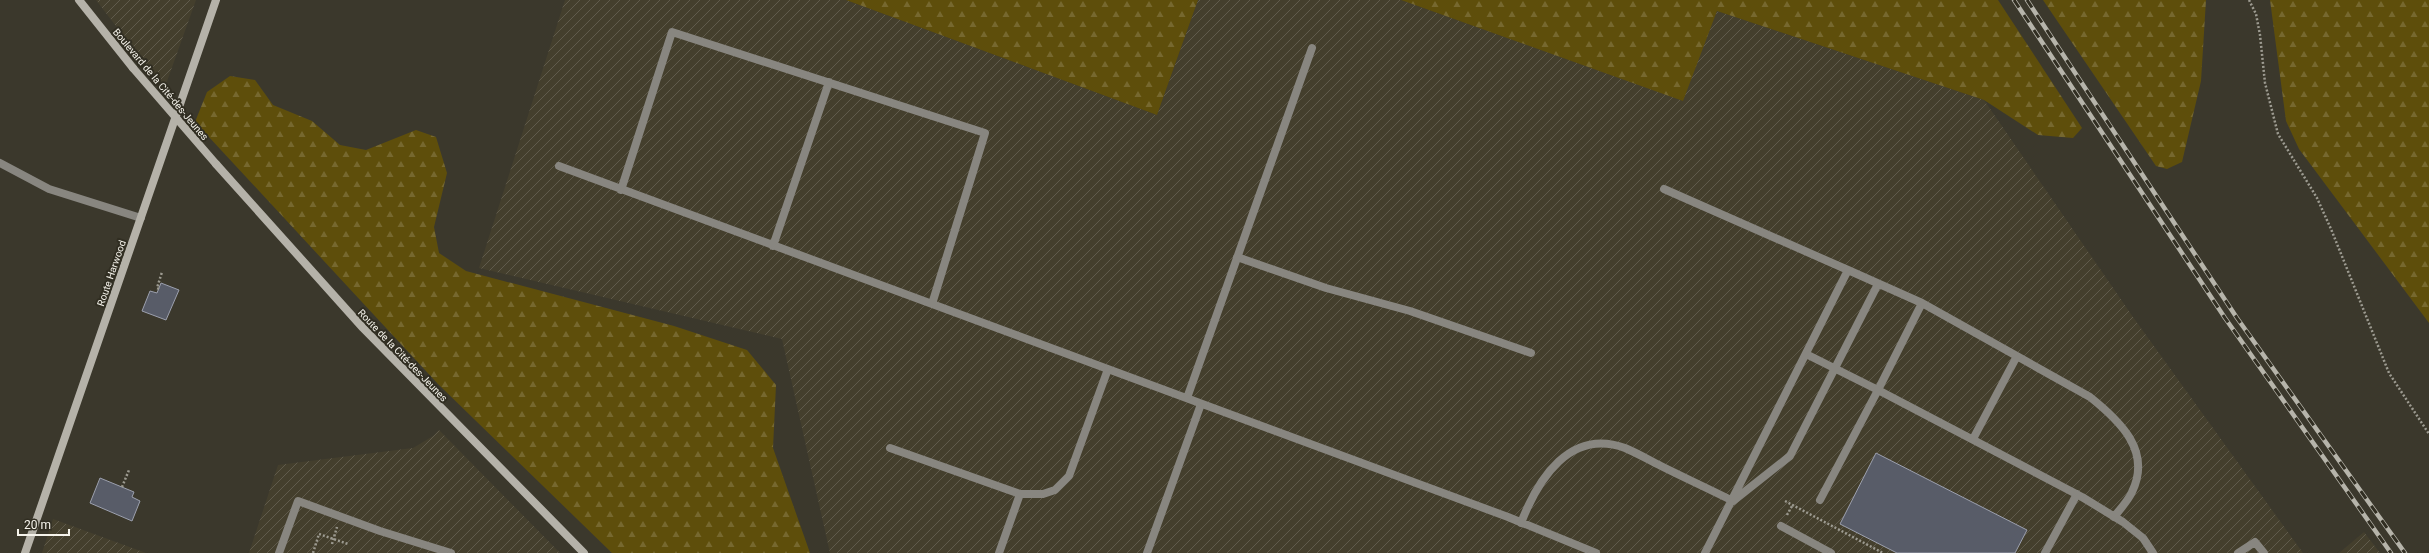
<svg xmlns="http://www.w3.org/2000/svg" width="2429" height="553" font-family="Roboto,sans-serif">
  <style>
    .industrial { fill: url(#industrial-furrows) }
    .forest { fill: url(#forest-firs) }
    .building { fill: #585c68; stroke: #9ca0ae }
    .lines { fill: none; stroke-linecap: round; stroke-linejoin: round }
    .path { stroke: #9d9b91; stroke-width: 2.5; stroke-dasharray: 2 2; stroke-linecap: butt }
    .service { stroke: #888680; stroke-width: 8 }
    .secondary { stroke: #b5b2a9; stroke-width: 8 }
    .rail-casing { stroke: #b6b4aa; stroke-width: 4.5 }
    .rail { stroke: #312e22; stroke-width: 3; stroke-dasharray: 9; stroke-linecap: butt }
    .secondary-bridge { stroke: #b5b2a9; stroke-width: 8 }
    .labels { text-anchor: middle; stroke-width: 4; stroke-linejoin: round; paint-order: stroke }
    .street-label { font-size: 10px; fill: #f5f3eb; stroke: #312e22 }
  </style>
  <defs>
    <pattern id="industrial-furrows" width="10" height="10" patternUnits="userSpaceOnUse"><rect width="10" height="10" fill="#443f2d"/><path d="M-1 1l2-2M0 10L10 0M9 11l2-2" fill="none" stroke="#605b4c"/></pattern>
    <pattern id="forest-firs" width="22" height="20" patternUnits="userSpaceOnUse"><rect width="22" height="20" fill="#5e4e0b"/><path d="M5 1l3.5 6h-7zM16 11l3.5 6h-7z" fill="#76682f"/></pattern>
  </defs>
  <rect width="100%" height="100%" fill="#3b382c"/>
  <path class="industrial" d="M96 0H196L165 87 138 55Z
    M565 0H846L1157 115 1198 0H1401L1682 100 1717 11 1984 100 2133 317 2303 553H830L782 339 479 268Z
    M439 430 560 553H249L278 465 413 448 433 436Z
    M53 519 146 553H42Z
    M2364 532 2380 553H2339Z"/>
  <path class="forest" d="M846 0H1198L1157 115Z
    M1401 0H1998L2082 128 2073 138 2038 135 1984 100 1717 11 1683 101Z
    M2043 0H2206L2201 81 2182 162 2167 169 2156 166Z
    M2270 0H2429V323L2299 149 2286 121Z
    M230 76 255 80 273 105 312 121 340 145 366 150 416 130 436 137 447 173 434 227 439 253 466 271 674 326 747 350 776 385 773 448 810 553H612L438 384 195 122 207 92Z"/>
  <path class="building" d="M161 283 179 290 166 320 142 311 150 291 157 293Z
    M1876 453 2027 530 2015 553H1897L1840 524Z
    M100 478 134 492 132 497 140 501 132 521 90 503Z"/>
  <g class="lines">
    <path class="path" d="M2249 0 2256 14 2260 35 2265 83 2278 134 2317 198 2331 229 2389 373 2429 434
      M159 289 157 288 162 272
      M122 487 129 470
      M1785 501 1883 553
      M1787 515 1792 506
      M332 544 337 527
      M313 553 319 534 348 544"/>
    <path class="service" d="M0 163 49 189 141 218
      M559 166 1508 517 1596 553
      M1664 189 1848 270 1705 553
      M621 190 672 32 985 133 932 304
      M773 246 829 82
      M1237 257 1326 288 1410 311 1531 353
      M1848 270 1922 303 2090 397C2120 421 2152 451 2132 492 2128 501 2120 509 2114 517
      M1806 354 1878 390 1922 303
      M1187 398 1312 48
      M1973 439 2017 356
      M890 448 1020 494
      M1820 500 1878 390 2082 497 2123 522 2143 538 2153 553
      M1521 523C1538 479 1570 428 1625 448 1637 453 1649 460 1661 466 1685 478 1709 489 1733 501L1790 456 1878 284
      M1781 526 1831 553
      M279 553 298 501 380 531 451 553
      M999 553 1020 494H1043L1055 490 1069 476 1108 369
      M1147 553 1201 404
      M2045 553 2077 494
      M2238 553 2255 542 2264 553"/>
    <path class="secondary" d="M79 0 133 68
      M216 164 363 328 584 553
      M25 553 216 0"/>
    <defs>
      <path id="rail" d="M2014 0 2225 318 2391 553
        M2027 0 2237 318 2405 553"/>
    </defs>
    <use href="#rail" class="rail-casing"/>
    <use href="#rail" class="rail"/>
    <path class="secondary-bridge" d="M133 68 216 164"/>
  </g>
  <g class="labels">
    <g class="street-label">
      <text transform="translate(161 84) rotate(50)" y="4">Boulevard de la Cité-des-Jeunes</text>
      <text transform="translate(111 273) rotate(-71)" y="4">Route Harwood</text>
      <text transform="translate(403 355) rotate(46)" y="4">Route de la Cité-des-Jeunes</text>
    </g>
  </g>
  <path d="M18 529v6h51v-6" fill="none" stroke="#f5f3eb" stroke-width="2"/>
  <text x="24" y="529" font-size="12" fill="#f5f3eb" stroke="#312e22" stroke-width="3" paint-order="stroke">20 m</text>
</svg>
